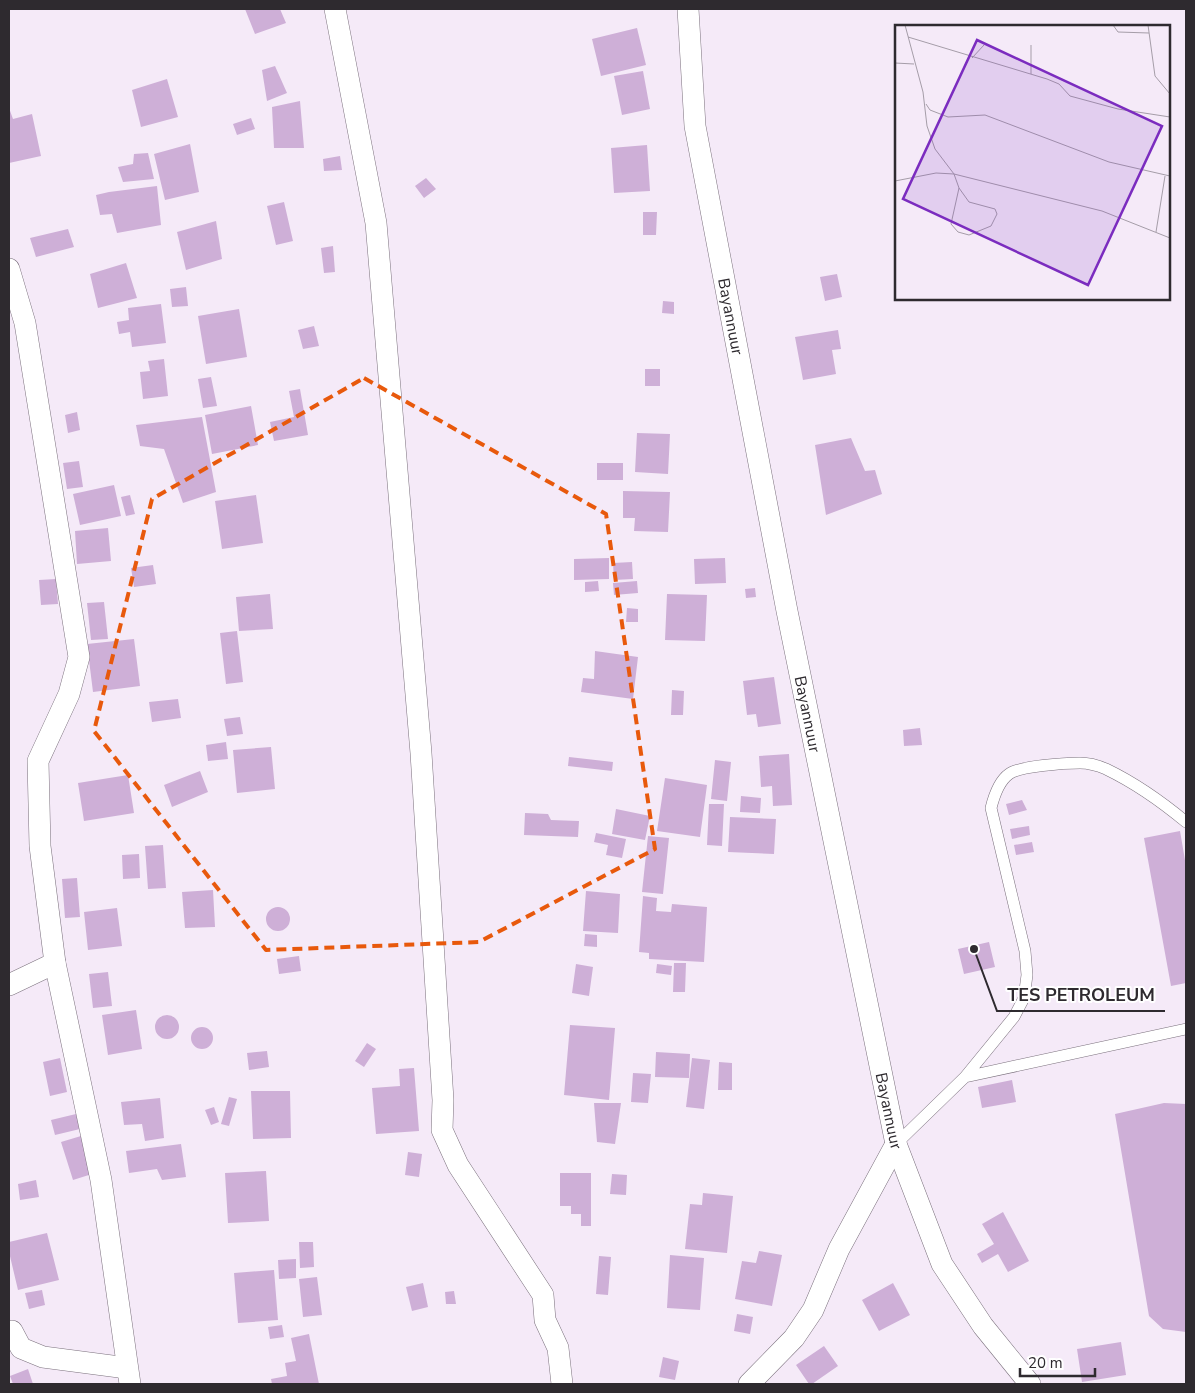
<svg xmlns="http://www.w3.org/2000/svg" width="1195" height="1393" font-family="'Nunito Sans',sans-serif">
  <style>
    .building { fill: #ceafd7 }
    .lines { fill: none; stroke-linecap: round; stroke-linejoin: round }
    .service-casing { stroke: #7b717d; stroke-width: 12 }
    .minor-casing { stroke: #7b717d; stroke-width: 22 }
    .service { stroke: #fff; stroke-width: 11 }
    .minor { stroke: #fff; stroke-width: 21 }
    .marked { fill: none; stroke: #e8590c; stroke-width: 4; stroke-dasharray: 10 6; stroke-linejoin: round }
    .labels { text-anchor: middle; stroke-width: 4; stroke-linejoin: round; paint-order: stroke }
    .street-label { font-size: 16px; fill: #2e2a2f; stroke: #fff }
    .inset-road { fill: none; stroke: #a59da8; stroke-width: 1 }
    .view { fill: #7b2cbf; fill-opacity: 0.15; stroke: #7b2cbf; stroke-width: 2.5 }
    .inset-edge { fill: none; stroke: #2e2a2f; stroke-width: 2.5 }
    .leader { fill: none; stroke: #2e2a2f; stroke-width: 2 }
    .callout-dot { fill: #2e2a2f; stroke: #fff; stroke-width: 2 }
    .callout-label { font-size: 18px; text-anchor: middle; font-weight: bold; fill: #2e2a2f; stroke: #fff; stroke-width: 4; stroke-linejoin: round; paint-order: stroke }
  </style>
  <rect width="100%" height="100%" fill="#f5eaf8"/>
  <path class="building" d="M245 9H280L286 23 255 34Z
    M637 28 646 65 601 76 592 39Z
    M275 66 287 93 267 101 262 70Z
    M643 71 650 109 622 115 614 76Z
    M167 79 178 117 141 127 132 90Z
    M300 101 304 148H274L272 107Z
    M9 108 13 119 32 114 41 156 9 163Z
    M251 118 255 129 237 135 233 124Z
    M190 144 199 192 165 200 154 154Z
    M647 145 650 191 614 193 611 148Z
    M148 153 154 179 123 182 118 167 133 164 134 154Z
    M340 156 342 170 324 171 323 159Z
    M426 178 436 189 424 198 415 186Z
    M157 186 161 225 117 233 112 214 100 215 96 195 109 192Z
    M284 202 293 241 276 245 267 206Z
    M643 212H657L656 235H643Z
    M216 221 222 259 186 270 177 232Z
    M68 229 74 247 36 257 30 238Z
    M333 246 335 272 324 273 321 248Z
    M126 263 137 298 98 308 90 274Z
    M837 274 842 297 825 301 820 277Z
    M186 287 188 306 172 307 170 289Z
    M663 301 674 302V314L662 313Z
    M161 304 166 343 132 347 130 332 119 334 117 322 129 320 128 308Z
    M239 309 247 357 206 364 198 316Z
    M314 326 319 346 303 349 298 330Z
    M838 330 841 349 832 350 836 374 803 380 795 337Z
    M164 359 168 396 143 399 140 372 150 371 148 361Z
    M645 369H660V386H645Z
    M211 377 217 406 203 408 198 379Z
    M300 389 308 435 274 441 270 422 294 417 289 391Z
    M251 406 258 445 212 454 205 415Z
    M77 412 80 430 68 433 65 415Z
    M202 417 216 492 183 503 164 449 140 446 136 425Z
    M637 433 670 434 668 474 635 472Z
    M851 438 865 471 875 470 882 494 826 515 815 445Z
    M79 461 83 487 67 489 63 463Z
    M597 463H623V480H597Z
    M114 485 121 516 80 525 73 494Z
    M623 491 670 492 668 532 634 531 635 518H623Z
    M130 495 135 514 126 516 121 497Z
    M256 495 263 543 222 549 215 501Z
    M108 528 111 561 77 564 75 531Z
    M609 558V579L574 580V559Z
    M725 558 726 583 695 584 694 559Z
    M632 562 633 579 614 580 613 563Z
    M153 565 156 584 134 587 131 568Z
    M56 579 58 604 41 605 39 580Z
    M598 581 599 591 585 592V582Z
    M637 581 638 593 614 595 613 583Z
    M755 588 756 597 746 598 745 589Z
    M270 594 273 629 239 631 236 597Z
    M667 594 707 595 705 641 665 640Z
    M104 602 108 639 91 640 87 603Z
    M627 608 638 609V622H626Z
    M237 631 243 682 226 684 220 633Z
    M134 639 140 686 93 692 87 644Z
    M595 651 638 657 633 699 581 692 583 678 594 679Z
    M774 677 781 724 758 727 756 714 747 715 743 681Z
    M672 690 684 691 683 715H671Z
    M178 699 181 718 152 722 149 702Z
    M240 717 243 734 227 736 224 719Z
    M920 728 922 745 904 746 903 730Z
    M226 742 228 759 208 761 206 745Z
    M271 747 275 789 237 793 233 750Z
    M789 754 792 805 773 806 772 786 761 787 759 756Z
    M569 757 613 762 612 771 568 766Z
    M715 760 731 762 727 801 711 799Z
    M200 771 208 792 172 807 164 785Z
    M128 775 134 813 84 821 78 783Z
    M665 778 707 785 700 837 657 831Z
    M741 796 761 798 760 813 740 812Z
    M1022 800 1027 810 1009 815 1006 804Z
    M709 804H724L722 846 707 845Z
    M616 809 650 816 645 840 612 834Z
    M525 813 548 814 551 820 579 821 578 837 524 835Z
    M730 817 776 819 774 854 728 852Z
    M1029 826 1030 835 1012 839 1010 829Z
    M1180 831 1186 866V983L1171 986 1144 838Z
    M596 833 626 839 622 858 606 855 608 845 594 842Z
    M648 836 669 838 663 894 642 892Z
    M1032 842 1034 852 1016 855 1014 845Z
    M163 845 166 888 148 889 145 846Z
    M139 854 140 878 123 879 122 855Z
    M77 878 80 917 65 918 62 879Z
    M213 890 215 927 185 928 182 892Z
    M586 891 620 894 618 933 583 931Z
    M643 896 657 898 656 911 671 912 672 904 707 907 704 962 649 959V953L639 952Z
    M266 919a12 12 0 1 1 24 0a12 12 0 1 1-24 0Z
    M117 908 122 946 88 950 84 912Z
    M585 934 597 935V947L584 946Z
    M989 942 995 967 964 974 958 949Z
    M299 956 301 971 279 974 277 959Z
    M674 963H686L685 992H673Z
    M576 964 593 967 589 996 572 993Z
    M657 964 672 966 671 975 656 973Z
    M108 972 112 1006 93 1008 89 974Z
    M136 1010 142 1049 108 1055 102 1015Z
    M155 1027a12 12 0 1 1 24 0a12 12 0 1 1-24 0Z
    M570 1025 615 1028 609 1100 564 1095Z
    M191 1038a11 11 0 1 1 22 0a11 11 0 1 1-22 0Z
    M367 1043 376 1049 364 1067 355 1061Z
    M267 1051 269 1067 249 1070 247 1053Z
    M656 1052 690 1054 689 1078 655 1077Z
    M60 1058 67 1092 50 1096 43 1062Z
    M692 1058 710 1060 704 1109 686 1107Z
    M719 1062 732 1063V1090H718Z
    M414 1068 419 1131 376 1134 372 1088 400 1086 399 1069Z
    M633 1073 651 1074 648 1103 631 1102Z
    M1012 1080 1016 1102 982 1108 978 1087Z
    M251 1091H290L291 1138 253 1139Z
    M229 1097 237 1099 229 1126 221 1124Z
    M160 1098 164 1138 145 1141 142 1124 124 1125 121 1102Z
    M594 1103H621L615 1144 597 1142Z
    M1164 1103 1186 1104V1332L1163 1329 1149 1316 1115 1114Z
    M214 1107 219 1122 211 1125 205 1110Z
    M76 1114 80 1129 55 1135 51 1120Z
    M81 1136 92 1174 73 1180 61 1142Z
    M181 1144 186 1177 162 1180 157 1169 129 1173 126 1151Z
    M408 1152 422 1154 419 1177 405 1175Z
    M266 1171 269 1221 228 1223 225 1173Z
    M560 1173H591V1226H581V1214H571V1206H560Z
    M612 1174 627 1175 626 1195 610 1194Z
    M36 1180 39 1197 20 1200 18 1184Z
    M703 1193 733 1196 727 1253 685 1249 690 1204 702 1205Z
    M1003 1212 1029 1261 1008 1272 998 1254 982 1263 977 1254 994 1244 982 1224Z
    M47 1233 59 1280 18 1290 9 1252V1242Z
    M299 1242H313L314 1267 300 1268Z
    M759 1251 782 1255 772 1306 735 1299 742 1261 756 1263Z
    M670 1255 704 1258 700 1310 667 1308Z
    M599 1256 611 1257 608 1295 596 1294Z
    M296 1259V1278L279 1279 278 1260Z
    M274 1270 278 1320 238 1323 234 1273Z
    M317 1277 322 1315 303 1317 299 1279Z
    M423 1283 428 1307 412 1311 406 1287Z
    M893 1283 910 1315 879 1331 862 1300Z
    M42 1290 45 1305 29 1309 25 1293Z
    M454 1291 456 1304H446L445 1292Z
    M737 1314 753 1317 750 1334 734 1331Z
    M282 1325 284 1337 270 1339 268 1327Z
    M309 1334 319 1384H272L271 1379 287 1376 285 1363 296 1361 291 1338Z
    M1121 1342 1126 1375 1082 1382 1077 1349Z
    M824 1346 838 1366 812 1384H809L796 1365Z
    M663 1357 679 1361 675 1380 659 1377Z
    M28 1369 33 1384H13L10 1376Z"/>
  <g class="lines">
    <defs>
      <path id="service" d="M965 1077 1186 1029
        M896 1144 965 1077 1014 1017 1024 998 1027 975 1025 951 991 808C994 796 999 781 1009 774 1019 766 1066 763 1080 763 1089 763 1099 766 1106 769 1135 783 1162 802 1186 822"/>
      <g id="minor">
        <path d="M335 9 376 223 421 753 443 1100 442 1130 458 1165 543 1295 545 1320 558 1348 562 1384"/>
        <path id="s1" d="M688 9 695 126 787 611 896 1144 942 1264 983 1326 1030 1384"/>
        <path d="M9 269 25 323 79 657 69 694 38 761 40 846 55 963 101 1180 130 1384"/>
        <path d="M9 985 55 963"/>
        <path d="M12 1331 21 1348 43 1357 127 1368"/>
        <path d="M749 1384 794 1338 813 1310 839 1249 896 1144"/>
      </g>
    </defs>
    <use href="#service" class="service-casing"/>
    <use href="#minor" class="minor-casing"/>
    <use href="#service" class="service"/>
    <use href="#minor" class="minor"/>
  </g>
  <path class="marked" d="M364 378 606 514 655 849 479 942 266 950 94 731 152 499Z"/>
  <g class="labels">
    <g class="street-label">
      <text dy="6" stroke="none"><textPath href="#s1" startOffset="311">Bayannuur</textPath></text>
      <text dy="6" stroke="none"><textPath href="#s1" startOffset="716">Bayannuur</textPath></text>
      <text dy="6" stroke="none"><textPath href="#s1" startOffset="1121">Bayannuur</textPath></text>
    </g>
  </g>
  <g transform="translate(895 25)">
    <rect width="275" height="275" fill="#f5eaf8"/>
    <path class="inset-road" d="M10 0 28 67 32 101 40 124 59 149 64 163 56 199 63 207 74 210 96 201 102 189 100 184 74 177 64 163M218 0 223 7 254 8M253 0 260 51 275 69M13 12 152 54 164 59 175 71 223 84 275 92M136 20V49M77 33 89 20M0 38 19 39M31 79 35 85 53 92 90 90 214 137 275 151M0 156 41 148 59 149 207 186 275 213M261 207 270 151"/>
    <path class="view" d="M82 15 267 101 193 260 8 174Z"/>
    <rect width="275" height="275" class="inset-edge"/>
  </g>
  <path class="leader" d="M974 949L997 1011H1165"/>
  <circle class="callout-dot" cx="974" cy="949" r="5"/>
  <g class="callout-label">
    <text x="1081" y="1001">TES PETROLEUM</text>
  </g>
  <rect width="1195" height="1393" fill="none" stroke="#2e2a2f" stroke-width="20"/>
  <path d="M1020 1368v8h75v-8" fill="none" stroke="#2e2a2f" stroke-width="2.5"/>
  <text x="1028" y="1368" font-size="15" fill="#2e2a2f" stroke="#ffffff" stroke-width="4" paint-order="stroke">20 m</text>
</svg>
